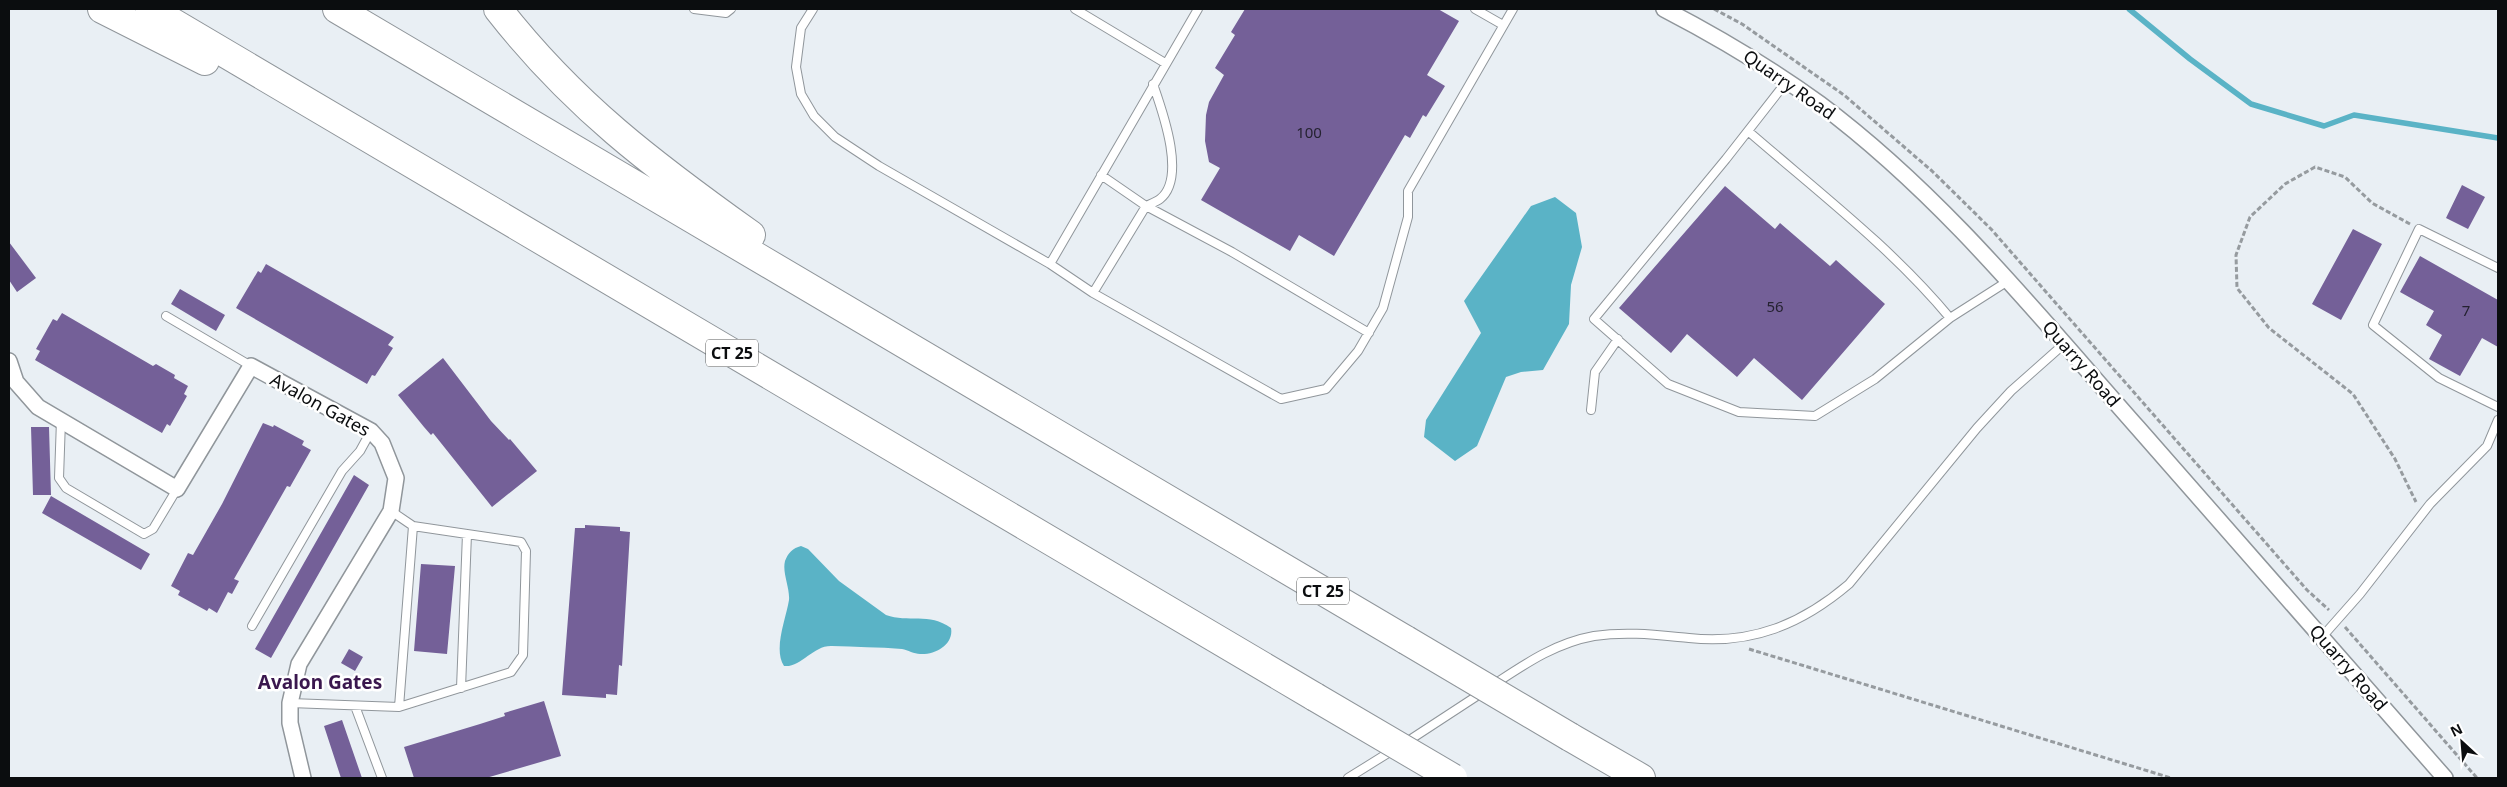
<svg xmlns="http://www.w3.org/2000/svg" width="2507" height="787" font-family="'Noto Sans',sans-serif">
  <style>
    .water { fill: #5ab3c6 }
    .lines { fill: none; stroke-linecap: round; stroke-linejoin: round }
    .stream { stroke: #5ab3c6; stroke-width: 5.5 }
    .building { fill: #746098 }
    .service-casing { stroke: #90969b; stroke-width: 10 }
    .minor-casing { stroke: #90969b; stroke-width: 18 }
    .motorway-casing { stroke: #90969b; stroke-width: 30 }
    .path { stroke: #969b9f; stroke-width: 3; stroke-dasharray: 5 2.5; stroke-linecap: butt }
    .service { stroke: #fff; stroke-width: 8 }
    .minor { stroke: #fff; stroke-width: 15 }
    .motorway { stroke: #fff; stroke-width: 28 }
    .motorway-bridge-casing { stroke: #90969b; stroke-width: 30; stroke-linecap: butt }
    .motorway-bridge { stroke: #fff; stroke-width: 28 }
    .labels { text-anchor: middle; stroke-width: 5; stroke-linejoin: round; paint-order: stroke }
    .number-label { font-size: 15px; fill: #252231 }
    .shield { fill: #fff; stroke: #545657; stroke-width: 1 }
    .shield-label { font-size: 16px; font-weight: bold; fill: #0b0d0f }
    .street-label { font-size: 18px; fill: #0b0d0f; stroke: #fff }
    .neighbourhood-label { font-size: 19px; font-weight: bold; fill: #3a174e; stroke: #fff }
  </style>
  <rect width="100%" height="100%" fill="#e9eff4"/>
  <path class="water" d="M1555 197 1576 213 1582 247 1571 285 1569 324 1543 370 1521 372 1506 377 1477 446 1455 461 1424 437 1426 420 1481 333 1464 301 1531 206Z
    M801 546 808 549 839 581 886 615C908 623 929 612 951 628 954 644 936 655 920 654 914 654 908 650 902 649 879 647 855 647 832 646 813 645 801 668 784 666 773 649 786 619 789 600 790 587 782 573 785 561 788 553 793 548 801 546Z"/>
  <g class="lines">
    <path class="stream" d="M2129 9 2190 59 2251 104 2324 126 2354 115 2498 138"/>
  </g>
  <path class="building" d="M1245 9H1438L1459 21 1427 75 1445 86 1426 117 1423 115 1410 138 1405 135 1334 256 1299 235 1290 251 1201 200 1220 168 1209 162 1205 141 1206 115 1209 102 1224 75 1215 68 1235 35 1231 32Z
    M2462 185 2485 197 2468 229 2446 218Z
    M1725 186 1775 229 1780 223 1830 266 1836 260 1885 304 1802 400 1754 358 1737 377 1687 334 1671 353 1619 308Z
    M2353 229 2382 244 2341 320 2312 304Z
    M9 242 36 278 17 292 9 280Z
    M2420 256 2498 300V347L2482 338 2460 376 2429 359 2442 335 2426 325 2434 311 2400 292Z
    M266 264 394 337 388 345 393 348 375 376 372 375 367 384 236 308 258 271 261 273Z
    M180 289 225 315 216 331 171 304Z
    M62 313 153 366 156 364 175 375 174 378 188 386 184 394 187 396 170 426 167 424 162 433 35 360 40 351 36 349 53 319 57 321Z
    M443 358 491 421 509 440 510 439 537 471 492 507 433 433 431 435 424 427 398 395Z
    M263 423 273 427 274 425 304 441 302 445 311 450 290 487 287 486 234 579 239 581 232 594 228 592 217 613 209 608 207 611 178 595 180 591 171 586 188 553 193 555 222 504Z
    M31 427H49L51 495H33Z
    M354 475 369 485 271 658 255 649Z
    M51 496 150 554 141 570 42 513Z
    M585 525 620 527V531L630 532 622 666 619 665 617 695 606 694V698L562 695 575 528H585Z
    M421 564 455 566 447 654 414 651Z
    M349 649 363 657 355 671 341 663Z
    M544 701 561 756 486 778H414L404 747 480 724 505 716 504 713Z
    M342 720 362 778H341L324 726Z"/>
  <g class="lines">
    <defs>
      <path id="service" d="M694 9 726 13 731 9
        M813 9 801 28 796 67 801 94 814 116 835 137 879 166 1050 264 1093 293 1281 399 1326 389 1358 351 1383 308 1408 217V191L1513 9
        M1075 9 1165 63
        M1475 9 1503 25
        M1787 81 1726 159 1594 319 1668 384 1739 412 1815 416 1875 379 1950 318 2008 281
        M1748 131C1817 191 1892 248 1950 318
        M1101 175 1146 206 1232 252 1369 333
        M1050 264 1198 9
        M2498 268 2419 229 2373 325 2439 378 2498 407
        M1093 293 1146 206C1150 204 1156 202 1160 199 1187 178 1162 110 1153 84
        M166 316 251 366
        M1591 410 1595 372 1618 339
        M61 420 59 478 66 488 144 534 153 529 177 489
        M252 626 342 471 360 451 371 431
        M2322 637 2360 594 2430 504 2487 446 2498 420
        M1493 685C1525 664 1555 643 1594 636 1627 631 1657 635 1689 638 1752 645 1802 624 1849 584L1977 428 2011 391 2064 344
        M461 688 467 534
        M290 703 399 707 511 672 523 655 526 551 521 542 413 526 391 511
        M355 706 382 778
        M399 707 413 526
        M1405 743 1483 692
        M1348 778 1393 750"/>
      <path id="minor" d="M1664 9C1718 37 1770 68 1820 104 1942 195 2038 315 2138 428 2240 545 2343 661 2445 778
        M9 361 16 382 38 407 177 489 251 366 371 431 382 443 396 478 391 511 299 664 290 703V723L303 778"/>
      <path id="motorway" d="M102 9 205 61
        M150 9 1315 697
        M337 9 1406 640
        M498 9C573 105 653 165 751 235
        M1570 737 1641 778"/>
    </defs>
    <use href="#service" class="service-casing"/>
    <use href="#minor" class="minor-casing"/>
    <use href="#motorway" class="motorway-casing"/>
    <path class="path" d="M1714 9 1742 24 1844 95 1932 171 1991 229 2307 590 2329 610
      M2410 224 2372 203 2345 177 2315 167 2285 184 2250 217 2236 255 2237 288 2269 328 2353 394 2395 459 2416 502
      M2345 627 2477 778
      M1749 649 2171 778"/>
    <use href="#service" class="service"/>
    <use href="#minor" class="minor"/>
    <use href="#motorway" class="motorway"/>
    <defs>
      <path id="motorway-bridge" d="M1406 640 1570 737
        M1315 697 1453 778"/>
    </defs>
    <use href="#motorway-bridge" class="motorway-bridge-casing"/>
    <use href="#motorway-bridge" class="motorway-bridge"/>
  </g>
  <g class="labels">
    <g class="number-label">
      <text x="1309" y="138">100</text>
      <text x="1775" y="312">56</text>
      <text x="2466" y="316">7</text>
    </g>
    <g class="shield">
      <rect x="706" y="339.5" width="52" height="27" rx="4"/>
      <rect x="1297" y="577.5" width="52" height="27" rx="4"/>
    </g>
    <g class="shield-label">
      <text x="732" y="359">CT 25</text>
      <text x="1323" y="597">CT 25</text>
    </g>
    <g class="street-label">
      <text transform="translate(1789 85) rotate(35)" y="6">Quarry Road</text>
      <text transform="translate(2081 364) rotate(49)" y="6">Quarry Road</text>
      <text transform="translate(320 405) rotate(29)" y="6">Avalon Gates</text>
      <text transform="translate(2348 668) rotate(49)" y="6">Quarry Road</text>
    </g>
    <g class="neighbourhood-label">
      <text x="320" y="689">Avalon Gates</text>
    </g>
  </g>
  <rect width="2507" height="787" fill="none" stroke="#0b0d0f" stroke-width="20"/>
  <g transform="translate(2462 742) rotate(334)" stroke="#ffffff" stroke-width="4" paint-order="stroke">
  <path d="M0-4L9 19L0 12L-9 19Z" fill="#0b0d0f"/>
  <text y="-8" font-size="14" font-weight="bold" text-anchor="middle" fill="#0b0d0f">N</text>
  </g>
</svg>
